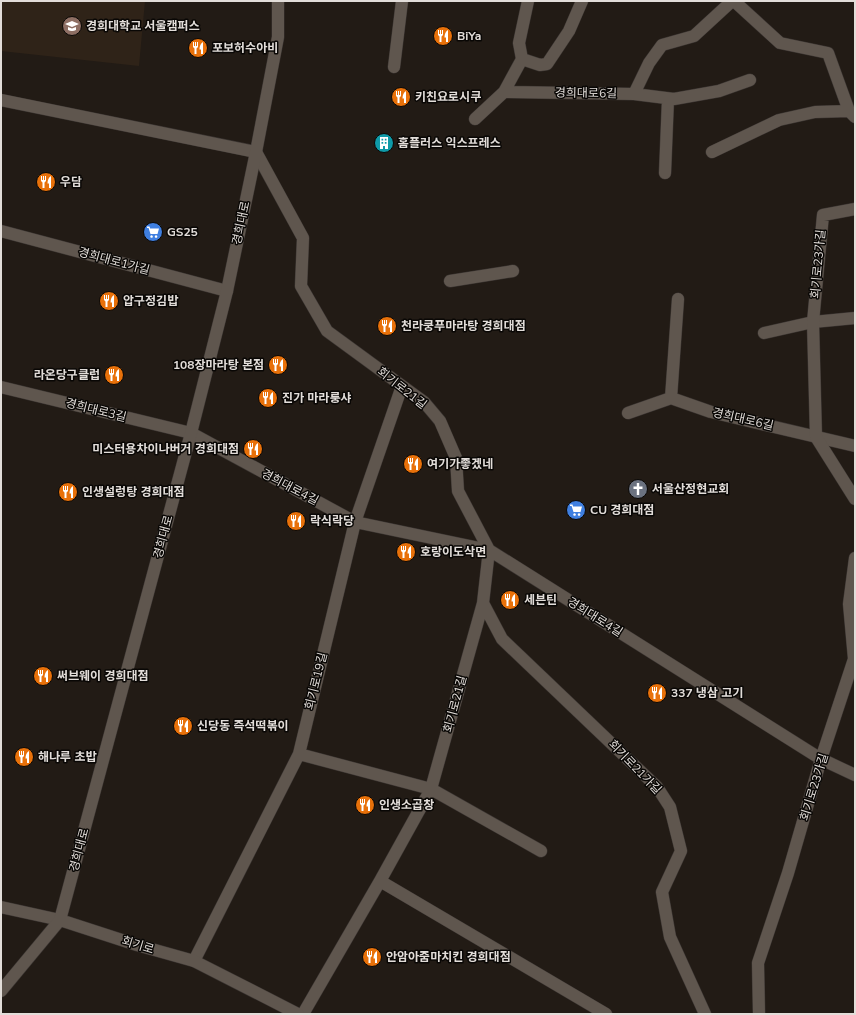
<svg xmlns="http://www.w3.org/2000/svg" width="856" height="1015" font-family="'Nunito Sans','Noto Sans KR',sans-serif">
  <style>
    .built { fill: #2f2318 }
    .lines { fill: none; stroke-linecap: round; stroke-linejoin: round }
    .lane-casing { stroke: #3b3532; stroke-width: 13 }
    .street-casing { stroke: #3b3532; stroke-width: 13 }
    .secondary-casing { stroke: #3b3532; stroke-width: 13 }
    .lane { stroke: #5f564e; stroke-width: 12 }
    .street { stroke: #5f564e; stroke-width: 12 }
    .secondary { stroke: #5f564e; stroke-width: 12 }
    .labels { text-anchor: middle; stroke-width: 3; stroke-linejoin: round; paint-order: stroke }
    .poi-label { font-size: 12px; font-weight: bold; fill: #e2ddd9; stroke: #090705; text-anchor: start }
    .street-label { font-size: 12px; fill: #e2ddd9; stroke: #090705 }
  </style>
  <rect width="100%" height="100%" fill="#221b15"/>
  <path class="built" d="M1 1H145L139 66 1 51Z"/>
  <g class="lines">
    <defs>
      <path id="lane" d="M734 1 780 43 828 53 849 111 855 117
        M522 59 540 65 547 64 569 31 582 1
        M394 67 402 1
        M504 92 522 59 519 43 528 1
        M634 94 649 63 662 45 694 36 732 1
        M1 100 256 152
        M475 119 504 92 634 94 674 99 719 91 750 80
        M712 152 779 120 815 112 849 111
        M665 173 668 99
        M450 281 513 271
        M764 333 813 322 855 318
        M671 398 678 299
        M628 413 671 398 711 412 855 446"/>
      <path id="street" d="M256 152 303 238 301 286 327 331 424 402 440 421 456 458 458 491 489 550 483 603 431 789 380 881 303 1014
        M855 209 823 215 813 322 816 437 855 499
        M1 231 227 291
        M1 387 191 433 355 522 489 550 821 759 855 775
        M483 603 502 639 657 787 670 807 681 851 662 892 670 937 705 1014
        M299 754 431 789 541 851
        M380 881 606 1014
        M1 907 60 920
        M194 961 299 754 355 522 402 386
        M759 1014 758 963 788 873 821 759 854 659 849 604 855 558"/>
      <path id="secondary" d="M60 920 137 945 194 961 298 1014
        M1 991 60 920 191 433 227 291 256 152 278 37V1"/>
    </defs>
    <use href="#lane" class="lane-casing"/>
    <use href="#street" class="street-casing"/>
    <use href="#secondary" class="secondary-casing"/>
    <use href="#lane" class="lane"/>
    <use href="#street" class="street"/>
    <use href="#secondary" class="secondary"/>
  </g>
  <defs>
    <symbol id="university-disc" viewBox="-11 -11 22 22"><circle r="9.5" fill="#8d6e63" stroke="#090705"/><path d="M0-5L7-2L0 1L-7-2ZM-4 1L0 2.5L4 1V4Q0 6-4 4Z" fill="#fff"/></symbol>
    <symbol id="restaurant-disc" viewBox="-11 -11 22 22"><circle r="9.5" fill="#e8710a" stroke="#090705"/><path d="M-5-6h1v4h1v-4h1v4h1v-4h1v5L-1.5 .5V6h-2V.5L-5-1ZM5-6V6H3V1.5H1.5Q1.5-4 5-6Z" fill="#fff"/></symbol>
    <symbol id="building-disc" viewBox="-11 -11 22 22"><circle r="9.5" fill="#0f9aa8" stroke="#090705"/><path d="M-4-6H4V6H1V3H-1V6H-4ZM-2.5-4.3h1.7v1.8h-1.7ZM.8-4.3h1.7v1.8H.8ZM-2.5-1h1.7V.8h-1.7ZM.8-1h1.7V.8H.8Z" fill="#fff"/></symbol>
    <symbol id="supermarket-disc" viewBox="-11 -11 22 22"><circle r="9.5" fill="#3f7fe0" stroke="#090705"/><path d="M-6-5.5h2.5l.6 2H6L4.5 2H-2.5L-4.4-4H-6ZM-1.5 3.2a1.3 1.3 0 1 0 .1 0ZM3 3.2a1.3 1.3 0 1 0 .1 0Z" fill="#fff"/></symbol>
    <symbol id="church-disc" viewBox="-11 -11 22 22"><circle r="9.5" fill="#6b7280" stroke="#090705"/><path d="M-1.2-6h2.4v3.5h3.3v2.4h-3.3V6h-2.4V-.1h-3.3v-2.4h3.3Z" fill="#fff"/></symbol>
  </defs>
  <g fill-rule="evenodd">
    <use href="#university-disc" x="61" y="15" width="22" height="22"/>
    <use href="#restaurant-disc" x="432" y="25" width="22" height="22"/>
    <use href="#restaurant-disc" x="187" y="37" width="22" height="22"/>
    <use href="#restaurant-disc" x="390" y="86" width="22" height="22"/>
    <use href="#building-disc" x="373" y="132" width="22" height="22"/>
    <use href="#restaurant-disc" x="35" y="171" width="22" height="22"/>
    <use href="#supermarket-disc" x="142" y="221" width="22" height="22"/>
    <use href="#restaurant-disc" x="98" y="290" width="22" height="22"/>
    <use href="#restaurant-disc" x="376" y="315" width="22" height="22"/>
    <use href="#restaurant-disc" x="267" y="354" width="22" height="22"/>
    <use href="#restaurant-disc" x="103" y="364" width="22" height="22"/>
    <use href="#restaurant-disc" x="257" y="387" width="22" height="22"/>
    <use href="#restaurant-disc" x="242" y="438" width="22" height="22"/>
    <use href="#restaurant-disc" x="402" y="453" width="22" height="22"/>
    <use href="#church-disc" x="627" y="478" width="22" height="22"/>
    <use href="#restaurant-disc" x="57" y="481" width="22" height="22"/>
    <use href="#supermarket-disc" x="565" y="499" width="22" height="22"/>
    <use href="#restaurant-disc" x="285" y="510" width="22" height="22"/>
    <use href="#restaurant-disc" x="395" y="541" width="22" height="22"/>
    <use href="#restaurant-disc" x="499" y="589" width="22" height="22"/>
    <use href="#restaurant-disc" x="32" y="665" width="22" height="22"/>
    <use href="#restaurant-disc" x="646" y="682" width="22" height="22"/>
    <use href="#restaurant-disc" x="172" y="715" width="22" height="22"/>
    <use href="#restaurant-disc" x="13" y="746" width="22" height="22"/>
    <use href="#restaurant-disc" x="354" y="794" width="22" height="22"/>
    <use href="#restaurant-disc" x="361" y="946" width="22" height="22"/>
  </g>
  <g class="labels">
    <g class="poi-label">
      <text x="86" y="30">경희대학교 서울캠퍼스</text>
      <text x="457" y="40">BiYa</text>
      <text x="212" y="52">포보허수아비</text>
      <text x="415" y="101">키친요로시쿠</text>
      <text x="398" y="147">홈플러스 익스프레스</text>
      <text x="60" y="186">우담</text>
      <text x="167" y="236">GS25</text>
      <text x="123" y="305">압구정김밥</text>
      <text x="401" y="330">천라쿵푸마라탕 경희대점</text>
      <text x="264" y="369" text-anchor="end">108장마라탕 본점</text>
      <text x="100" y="379" text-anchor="end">라온당구클럽</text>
      <text x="282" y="402">진가 마라룽샤</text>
      <text x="239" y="453" text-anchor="end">미스터용차이나버거 경희대점</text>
      <text x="427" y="468">여기가좋겠네</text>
      <text x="652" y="493">서울산정현교회</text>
      <text x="82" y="496">인생설렁탕 경희대점</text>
      <text x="590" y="514">CU 경희대점</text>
      <text x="310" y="525">락식락당</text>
      <text x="420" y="556">호랑이도삭면</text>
      <text x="524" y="604">세븐틴</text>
      <text x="57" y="680">써브웨이 경희대점</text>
      <text x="671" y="697">337 냉삼 고기</text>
      <text x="197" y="730">신당동 즉석떡볶이</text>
      <text x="38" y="761">해나루 초밥</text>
      <text x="379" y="809">인생소곱창</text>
      <text x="386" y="961">안암아줌마치킨 경희대점</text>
    </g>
    <g class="street-label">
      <text transform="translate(586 93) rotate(1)" y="4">경희대로6길</text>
      <text transform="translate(241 223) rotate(-78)" y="4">경희대로</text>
      <text transform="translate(114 261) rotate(15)" y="4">경희대로1가길</text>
      <text transform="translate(818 264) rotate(-85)" y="4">회기로23가길</text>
      <text transform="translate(402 388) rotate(38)" y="4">회기로21길</text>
      <text transform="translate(96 410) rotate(14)" y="4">경희대로3길</text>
      <text transform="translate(743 419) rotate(13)" y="4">경희대로6길</text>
      <text transform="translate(290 487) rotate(28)" y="4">경희대로4길</text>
      <text transform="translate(163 537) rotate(-75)" y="4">경희대로</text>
      <text transform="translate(595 617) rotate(32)" y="4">경희대로4길</text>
      <text transform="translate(316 681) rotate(-76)" y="4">회기로19길</text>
      <text transform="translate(455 704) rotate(-75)" y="4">회기로21길</text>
      <text transform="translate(635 767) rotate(46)" y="4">회기로21가길</text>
      <text transform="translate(814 787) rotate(-73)" y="4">회기로23가길</text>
      <text transform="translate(79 850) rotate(-75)" y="4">경희대로</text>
      <text transform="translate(138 945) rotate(17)" y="4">회기로</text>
    </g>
  </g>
  <rect width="856" height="1015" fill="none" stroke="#e2ddd9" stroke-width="4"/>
</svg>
